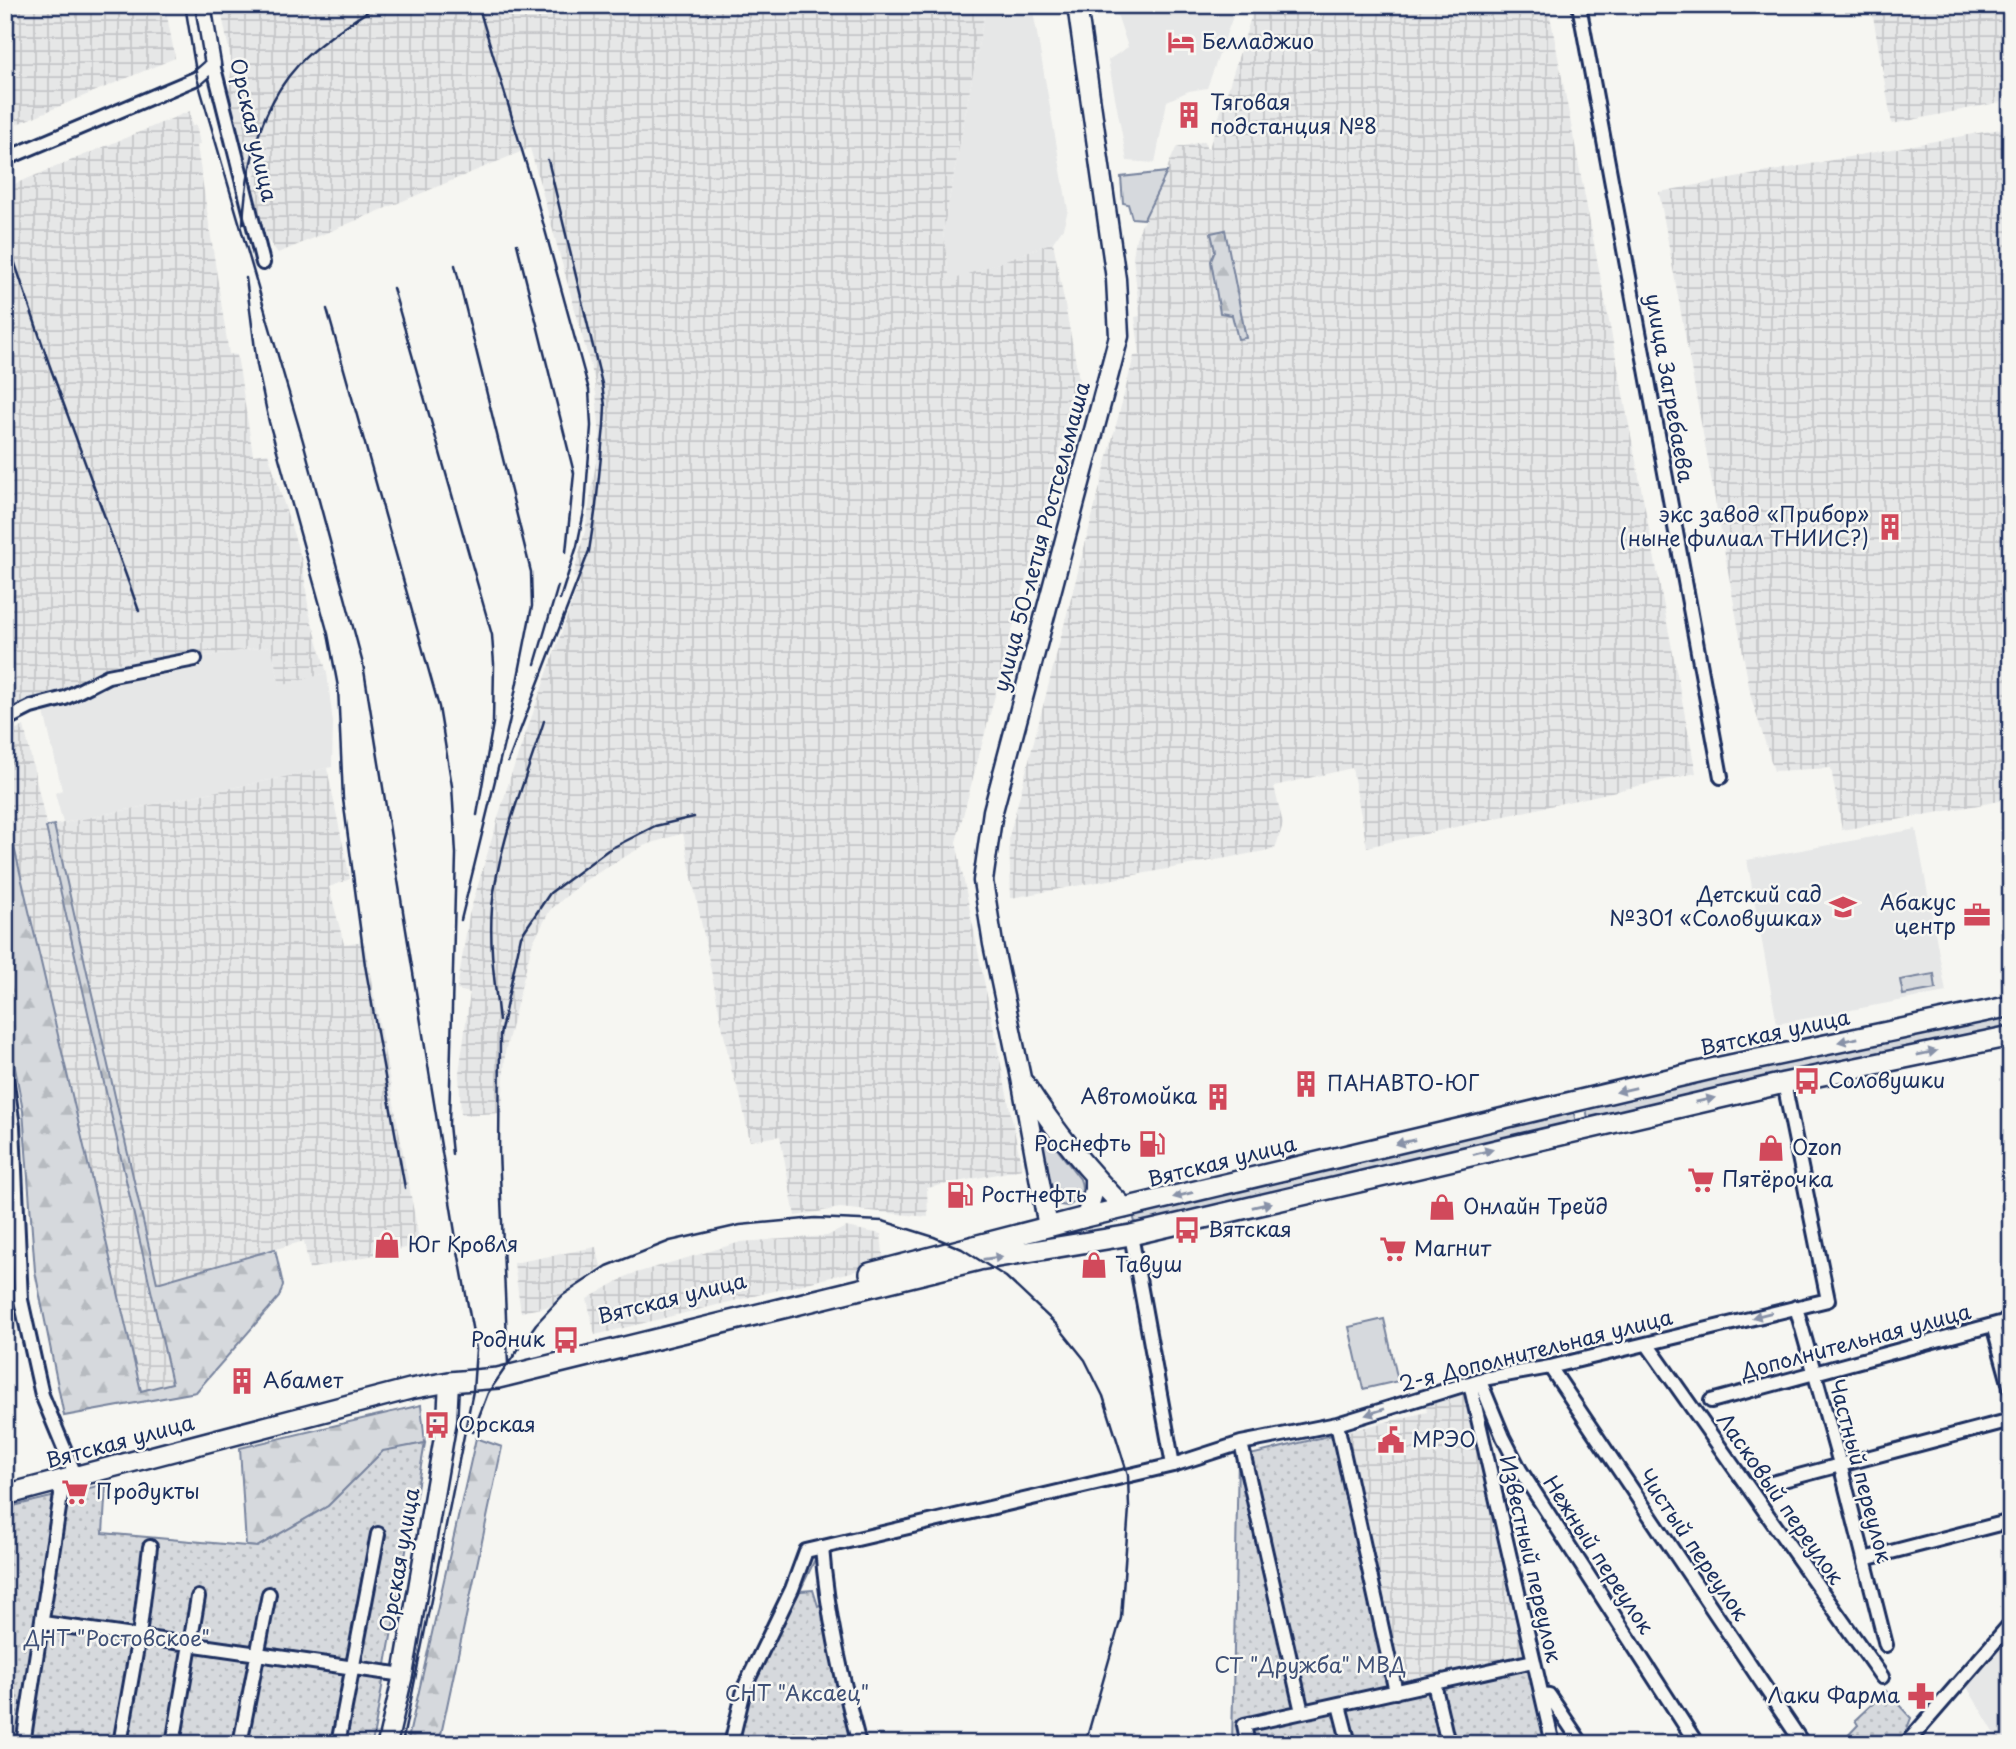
<svg xmlns="http://www.w3.org/2000/svg" width="2016" height="1749" font-family="'Playpen Sans',sans-serif">
  <style>
    .built { fill: #e6e7e7 }
    .industrial { fill: url(#industrial-grid) }
    .grass { fill: #d6d9dd; stroke: #78849e; stroke-width: 2 }
    .forest { fill: url(#forest-firs); stroke: #78849e; stroke-width: 2 }
    .garden { fill: url(#garden-dots); stroke: #78849e; stroke-width: 2 }
    .lines { fill: none; stroke-linecap: round; stroke-linejoin: round }
    .minor-casing { stroke: #1b2f5e; stroke-width: 18 }
    .tertiary-casing { stroke: #1b2f5e; stroke-width: 19 }
    .secondary-casing { stroke: #1b2f5e; stroke-width: 23 }
    .primary-casing { stroke: #1b2f5e; stroke-width: 24 }
    .minor { stroke: #f6f6f2; stroke-width: 12 }
    .tertiary { stroke: #f6f6f2; stroke-width: 14 }
    .secondary { stroke: #f6f6f2; stroke-width: 18 }
    .primary { stroke: #f6f6f2; stroke-width: 19 }
    .rail { stroke: #1b2f5e; stroke-width: 2.5 }
    .oneway { fill: #8892a8 }
    .labels { text-anchor: middle; stroke-width: 5; stroke-linejoin: round; paint-order: stroke }
    .poi-label { font-size: 21px; fill: #1b2f5e; stroke: #f6f6f2; text-anchor: start }
    .street-label { font-size: 21px; fill: #1b2f5e; stroke: #f6f6f2 }
    .park-label { font-size: 21px; fill: #405177; stroke: #f6f6f2 }
  </style>
  <defs>
    <pattern id="industrial-grid" width="8" height="8" patternUnits="userSpaceOnUse" patternTransform="scale(1.75)"><rect width="8" height="8" fill="#e6e7e7"/><path d="M0 4h8M4 0v8" fill="none" stroke="#c5c6c9"/></pattern>
    <pattern id="forest-firs" width="22" height="20" patternUnits="userSpaceOnUse" patternTransform="scale(1.75)"><rect width="22" height="20" fill="#d6d9dd"/><path d="M5 1l3.5 6h-7zM16 11l3.5 6h-7z" fill="#b7bbc0"/></pattern>
    <pattern id="garden-dots" width="8" height="8" patternUnits="userSpaceOnUse" patternTransform="scale(1.75)"><rect width="8" height="8" fill="#d6d9dd"/><path d="M2 2h.1M6 6h.1" fill="none" stroke="#b7bbc0" stroke-width="1.8" stroke-linecap="round"/></pattern>
  </defs>
  <rect width="100%" height="100%" fill="#f6f6f2"/>
  <filter id="ink" filterUnits="userSpaceOnUse"><feTurbulence type="fractalNoise" baseFrequency=".0143" numOctaves="2"/><feDisplacementMap in="SourceGraphic" scale="14" xChannelSelector="R" yChannelSelector="G"/><feConvolveMatrix kernelMatrix="1 2 1 2 8 2 1 2 1" color-interpolation-filters="sRGB"/></filter>
  <g filter="url(#ink)">
    <path class="built" d="M986 5H1032L1068 210 1063 228 1053 242 950 282 943 232Z
      M1114 5H1237L1207 88 1189 91 1167 101 1155 163 1127 161 1108 60 1128 47Z
      M271 646 280 685 327 673 333 723 332 767 63 823 55 793 62 790 42 703 145 650 151 665Z
      M1916 829 1946 992 1777 1024 1747 860Z
      M2011 1638V1744H2001L1967 1687Z"/>
    <path class="industrial" d="M5 5H165L175 58 5 129Z
      M220 5H986L943 232 950 281 1053 242 1079 379 956 842 1022 1169 927 1188 928 1217 840 1208 795 1216 780 1136 750 1141 740 1095 731 1069 683 833 643 846 584 881 550 910 532 944 505 1052 502 1113 461 1115 459 1073 470 993 457 990 469 915 510 778 580 580 573 577 585 531 600 437 595 382 530 148 278 253 267 239 253 189 255 173 246 162 234 129 228 99 232 65Z
      M1255 5H1548L1696 773 1367 847 1352 768 1274 786 1283 824 1275 849 1011 898 1009 837 1134 356 1140 355 1135 317 1140 316 1133 257 1136 238 1176 148 1205 141 1206 148H1209Z
      M1871 5H2001L2011 67V100L1892 124Z
      M190 111 192 126 196 125 200 144 197 146 229 354 237 355 253 455 268 453 302 561 309 612 327 673 280 686 271 646 151 665 145 650 5 721V188Z
      M2011 127V799L1842 830 1831 768 1774 771 1751 697 1659 192Z
      M24 726 172 1384 141 1391 5 808V736Z
      M327 768 350 879 329 887 344 944 364 941 420 1245 309 1269 304 1241 157 1283 54 825Z
      M846 1227 881 1234 884 1264 595 1335 587 1299 629 1275 741 1242 827 1236Z
      M596 1247 601 1266 551 1306 521 1312 514 1263Z
      M1470 1391 1528 1663 1394 1693 1336 1434 1427 1412 1425 1403Z"/>
    <path class="grass" d="M1167 172 1144 219 1132 218 1128 204 1123 203 1121 177Z
      M1934 974 1936 989 1903 995 1900 980Z
      M2011 1012V1026L1588 1119 1586 1107Z
      M1573 1110 1576 1122 1136 1226 1133 1215Z
      M1038 1124 1080 1179C1085 1192 1080 1200 1068 1206L1060 1205 1052 1196 1036 1125Z
      M1384 1319 1398 1381 1363 1389 1349 1327Z"/>
    <path class="forest" d="M1225 230 1246 338 1238 339 1232 315 1220 313 1211 261 1215 251 1211 233Z
      M5 808 141 1391 172 1383 46 827 54 825 157 1283 275 1249 283 1285 279 1297 196 1392 64 1416 35 1271 23 1111 5 1014Z
      M421 1405 425 1443 383 1452 328 1506 257 1547 246 1546 240 1448Z
      M476 1438 502 1447 439 1744H407Z"/>
    <path class="garden" d="M1336 1434 1394 1693 1528 1663 1547 1744H1232L1238 1458Z
      M425 1443 372 1744H5V1508L106 1484 103 1533 257 1547 328 1506 383 1451Z
      M819 1551 800 1591 813 1590 818 1606 825 1603 857 1744H728L733 1722 808 1553Z
      M1886 1691 1911 1718 1901 1744H1840L1858 1725 1855 1720Z"/>
    <g class="lines">
      <defs>
        <path id="minor" d="M1579 5 1721 777
          M5 159 197 78 213 64 263 263
          M5 720 31 707 65 698 108 676 195 659
          M5 1070 13 1126 21 1300 42 1395 76 1477
          M1131 1235 1173 1465
          M1796 1307 1840 1464 1886 1645
          M1993 1325 2011 1390
          M1647 1344 1882 1677
          M1550 1367 1803 1744
          M1480 1381 1503 1437 1520 1470 1697 1744
          M1470 1384 1553 1744
          M1711 1401 2011 1320
          M1337 1424 1396 1692
          M1241 1443 1302 1712
          M1768 1484 2011 1420
          M822 1547C827 1615 842 1678 859 1744
          M1864 1559 2011 1521
          M43 1623 403 1675
          M1434 1683 1448 1744
          M1542 1694 1549 1695 1582 1744
          M1339 1705 1349 1744
          M23 1744 61 1495 60 1481
          M120 1744 139 1636 150 1547
          M173 1744 198 1597
          M240 1744 269 1594
          M338 1744 378 1534
          M731 1744 745 1686 792 1589 806 1551 1173 1465 1241 1443 1337 1424 1483 1379 1550 1367 1828 1300 1784 1083
          M1248 1744 1244 1725 1533 1661
          M1906 1744 2011 1623"/>
        <path id="tertiary" d="M203 5 213 64"/>
        <path id="secondary" d="M1025 1084C1054 1129 1087 1171 1125 1208
          M1086 1217 1094 1190V1177
          M1048 1227 1021 1078 993 944 983 881 993 811 1119 336 1116 279 1077 5
          M387 1744 403 1675 447 1420 449 1382"/>
        <path id="primary" d="M870 1273 1086 1217 1711 1069 2011 1006
          M5 1495 410 1389 449 1382 498 1378 979 1260 1131 1235 1784 1083 2011 1036"/>
      </defs>
      <use href="#minor" class="minor-casing"/>
      <use href="#tertiary" class="tertiary-casing"/>
      <use href="#secondary" class="secondary-casing"/>
      <use href="#primary" class="primary-casing"/>
      <use href="#minor" class="minor"/>
      <use href="#tertiary" class="tertiary"/>
      <use href="#secondary" class="secondary"/>
      <use href="#primary" class="primary"/>
      <path class="rail" d="M185 5 197 78 303 441 363 664 458 1251 476 1349 473 1391 402 1744
        M478 5 534 190 589 390 591 426 585 507 577 546 560 599
        M243 224C246 167 259 107 299 64 318 43 353 21 377 5
        M5 234 48 361 139 611
        M517 244 574 473 566 552
        M455 265 531 572 532 606 509 723 461 920
        M246 278 257 365 269 422 328 634 338 687 343 799 365 965 405 1188
        M393 288 492 635 494 664 493 723 477 815
        M327 309 439 707 452 786 456 854 449 1124 452 1154
        M535 664 558 586
        M508 762 589 551 596 506 604 426 605 406 602 384 548 160
        M499 1021C495 984 489 945 492 908 498 844 525 782 544 721
        M508 1364 499 1151 500 1035 521 936 550 893 608 850 655 826 694 817
        M473 1432 488 1393 508 1364 536 1324 563 1295 607 1266 670 1241 740 1225 815 1218 883 1221 934 1237 962 1249 1006 1277 1057 1325 1085 1360 1103 1396 1128 1475 1129 1508 1121 1618 1085 1744"/>
    </g>
    <defs><path id="oneway-solid" d="M-6-.8H1V-3.2L6.5 0L1 3.2V.8H-6Z" transform="scale(1.75)"/></defs>
    <g class="oneway">
      <use href="#oneway-solid" transform="translate(1848 1040) rotate(168)"/>
      <use href="#oneway-solid" transform="translate(1927 1053) rotate(-12)"/>
      <use href="#oneway-solid" transform="translate(1626 1090) rotate(167)"/>
      <use href="#oneway-solid" transform="translate(1705 1100) rotate(-13)"/>
      <use href="#oneway-solid" transform="translate(1405 1142) rotate(167)"/>
      <use href="#oneway-solid" transform="translate(1483 1152) rotate(-14)"/>
      <use href="#oneway-solid" transform="translate(1183 1195) rotate(166)"/>
      <use href="#oneway-solid" transform="translate(1262 1205) rotate(-13)"/>
      <use href="#oneway-solid" transform="translate(993 1258) rotate(-8)"/>
      <use href="#oneway-solid" transform="translate(1762 1315) rotate(166)"/>
      <use href="#oneway-solid" transform="translate(1375 1412) rotate(162)"/>
    </g>
  </g>
  <defs>
    <symbol id="hotel-bare" viewBox="-9 -9 18 18"><path d="M-6-4.5h1.5V1H6V5H4.5V3h-9V5H-6ZM-4 0a1.8 1.8 0 1 1 3.6 0ZM.5 0V-2.5h3Q6-2.5 6 0Z" fill="#d1495b" stroke="#f6f6f2" stroke-width="2.5" paint-order="stroke"/></symbol>
    <symbol id="building-bare" viewBox="-9 -9 18 18"><path d="M-4-6H4V6H1V3H-1V6H-4ZM-2.5-4.3h1.7v1.8h-1.7ZM.8-4.3h1.7v1.8H.8ZM-2.5-1h1.7V.8h-1.7ZM.8-1h1.7V.8H.8Z" fill="#d1495b" stroke="#f6f6f2" stroke-width="2.5" paint-order="stroke"/></symbol>
    <symbol id="school-bare" viewBox="-9 -9 18 18"><path d="M0-5L7-2L0 1L-7-2ZM-4 1L0 2.5L4 1V4Q0 6-4 4Z" fill="#d1495b" stroke="#f6f6f2" stroke-width="2.5" paint-order="stroke"/></symbol>
    <symbol id="office-bare" viewBox="-9 -9 18 18"><path d="M-6-3h4V-5.5h4V-3h4V5H-6ZM-1-4.5V-3h2v-1.5ZM-6 0V1H6V0Z" fill="#d1495b" stroke="#f6f6f2" stroke-width="2.5" paint-order="stroke"/></symbol>
    <symbol id="bus-bare" viewBox="-9 -9 18 18"><path d="M-5-6H5V4H4V6H2V4H-2V6H-4V4H-5ZM-3.5-4V0h7V-4ZM-3.5 1.2v1.5H-2V1.2ZM2 1.2v1.5H3.5V1.2Z" fill="#d1495b" stroke="#f6f6f2" stroke-width="2.5" paint-order="stroke"/></symbol>
    <symbol id="fuel-bare" viewBox="-9 -9 18 18"><path d="M-5.5-6h7V0h2V4h1.3V-2.5L3-4.5l.8-.8L6-3V5H2.5V1h-1V6h-7ZM-4.2-4.7v3.2H.2V-4.7Z" fill="#d1495b" stroke="#f6f6f2" stroke-width="2.5" paint-order="stroke"/></symbol>
    <symbol id="shop-bare" viewBox="-9 -9 18 18"><path d="M-5-2.5h2.3a2.7 3.5 0 0 1 5.4 0H5L5.5 6h-11ZM-1.5-2.5h3a1.5 2.3 0 0 0-3 0Z" fill="#d1495b" stroke="#f6f6f2" stroke-width="2.5" paint-order="stroke"/></symbol>
    <symbol id="supermarket-bare" viewBox="-9 -9 18 18"><path d="M-6-5.5h2.5l.6 2H6L4.5 2H-2.5L-4.4-4H-6ZM-1.5 3.2a1.3 1.3 0 1 0 .1 0ZM3 3.2a1.3 1.3 0 1 0 .1 0Z" fill="#d1495b" stroke="#f6f6f2" stroke-width="2.5" paint-order="stroke"/></symbol>
    <symbol id="civic-bare" viewBox="-9 -9 18 18"><path d="M-.6-6.5H3V-4.5H.6V-3L4-1V1h2V6H-6V1h2V-1L-.6-3ZM-1.2 2.5V6h2.4V2.5Z" fill="#d1495b" stroke="#f6f6f2" stroke-width="2.5" paint-order="stroke"/></symbol>
    <symbol id="pharmacy-bare" viewBox="-9 -9 18 18"><path d="M-2-6h4v4h4v4h-4v4h-4v-4h-4v-4h4Z" fill="#d1495b" stroke="#f6f6f2" stroke-width="2.5" paint-order="stroke"/></symbol>
  </defs>
  <g fill-rule="evenodd">
    <use href="#hotel-bare" x="1162" y="23" width="38" height="38"/>
    <use href="#building-bare" x="1170" y="96" width="38" height="38"/>
    <use href="#building-bare" x="1871" y="508" width="38" height="38"/>
    <use href="#school-bare" x="1824" y="888" width="38" height="38"/>
    <use href="#office-bare" x="1958" y="896" width="38" height="38"/>
    <use href="#bus-bare" x="1788" y="1062" width="38" height="38"/>
    <use href="#building-bare" x="1287" y="1065" width="38" height="38"/>
    <use href="#building-bare" x="1199" y="1078" width="38" height="38"/>
    <use href="#fuel-bare" x="1133" y="1125" width="38" height="38"/>
    <use href="#shop-bare" x="1752" y="1129" width="38" height="38"/>
    <use href="#supermarket-bare" x="1682" y="1161" width="38" height="38"/>
    <use href="#fuel-bare" x="941" y="1176" width="38" height="38"/>
    <use href="#shop-bare" x="1423" y="1188" width="38" height="38"/>
    <use href="#bus-bare" x="1168" y="1211" width="38" height="38"/>
    <use href="#shop-bare" x="368" y="1226" width="38" height="38"/>
    <use href="#supermarket-bare" x="1374" y="1230" width="38" height="38"/>
    <use href="#shop-bare" x="1075" y="1246" width="38" height="38"/>
    <use href="#bus-bare" x="547" y="1321" width="38" height="38"/>
    <use href="#building-bare" x="223" y="1362" width="38" height="38"/>
    <use href="#bus-bare" x="418" y="1406" width="38" height="38"/>
    <use href="#civic-bare" x="1372" y="1421" width="38" height="38"/>
    <use href="#supermarket-bare" x="56" y="1473" width="38" height="38"/>
    <use href="#pharmacy-bare" x="1902" y="1677" width="38" height="38"/>
  </g>
  <g class="labels">
    <g class="poi-label">
      <text x="1202" y="49">Белладжио</text>
      <text x="1210" y="110">Тяговая<tspan x="1210" dy="24">подстанция №8</tspan></text>
      <text x="1869" y="522" text-anchor="end">экс завод «Прибор»<tspan x="1869" dy="24">(ныне филиал ТНИИС?)</tspan></text>
      <text x="1822" y="902" text-anchor="end">Детский сад<tspan x="1822" dy="24">№301 «Соловушка»</tspan></text>
      <text x="1956" y="910" text-anchor="end">Абакус<tspan x="1956" dy="24">центр</tspan></text>
      <text x="1828" y="1088">Соловушки</text>
      <text x="1327" y="1091">ПАНАВТО-ЮГ</text>
      <text x="1197" y="1104" text-anchor="end">Автомойка</text>
      <text x="1131" y="1151" text-anchor="end">Роснефть</text>
      <text x="1792" y="1155">Ozon</text>
      <text x="1722" y="1187">Пятёрочка</text>
      <text x="981" y="1202">Ростнефть</text>
      <text x="1463" y="1214">Онлайн Трейд</text>
      <text x="1208" y="1237">Вятская</text>
      <text x="408" y="1252">Юг Кровля</text>
      <text x="1414" y="1256">Магнит</text>
      <text x="1115" y="1272">Тавуш</text>
      <text x="545" y="1347" text-anchor="end">Родник</text>
      <text x="263" y="1388">Абамет</text>
      <text x="458" y="1432">Орская</text>
      <text x="1412" y="1447">МРЭО</text>
      <text x="96" y="1499">Продукты</text>
      <text x="1900" y="1703" text-anchor="end">Лаки Фарма</text>
    </g>
    <g class="street-label">
      <text transform="translate(253 130) rotate(77)" y="7">Орская улица</text>
      <text transform="translate(1669 388) rotate(80)" y="7">улица Загребаева</text>
      <text transform="translate(1042 537) rotate(-75)" y="7">улица 50-летия Ростсельмаша</text>
      <text transform="translate(1775 1033) rotate(-12)" y="7">Вятская улица</text>
      <text transform="translate(1222 1162) rotate(-14)" y="7">Вятская улица</text>
      <text transform="translate(672 1299) rotate(-14)" y="7">Вятская улица</text>
      <text transform="translate(1856 1342) rotate(-15)" y="7">Дополнительная улица</text>
      <text transform="translate(1536 1351) rotate(-14)" y="7">2-я Дополнительная улица</text>
      <text transform="translate(120 1442) rotate(-15)" y="7">Вятская улица</text>
      <text transform="translate(1860 1471) rotate(75)" y="7">Частный переулок</text>
      <text transform="translate(1780 1499) rotate(55)" y="7">Ласковый переулок</text>
      <text transform="translate(1693 1545) rotate(56)" y="7">Чистый переулок</text>
      <text transform="translate(1598 1555) rotate(57)" y="7">Нежный переулок</text>
      <text transform="translate(1530 1559) rotate(77)" y="7">Известный переулок</text>
      <text transform="translate(400 1560) rotate(-80)" y="7">Орская улица</text>
    </g>
    <g class="park-label">
      <text x="117" y="1646">ДНТ "Ростовское"</text>
      <text x="1310" y="1673">СТ "Дружба" МВД</text>
      <text x="797" y="1701">СНТ "Аксаец"</text>
    </g>
  </g>
  <rect width="2016" height="1749" fill="none" stroke="#f6f6f2" stroke-width="28"/>
  <rect x="14" y="14" width="1988" height="1721" fill="none" stroke="#1b2f5e" stroke-width="2.5" filter="url(#ink)"/>
</svg>
